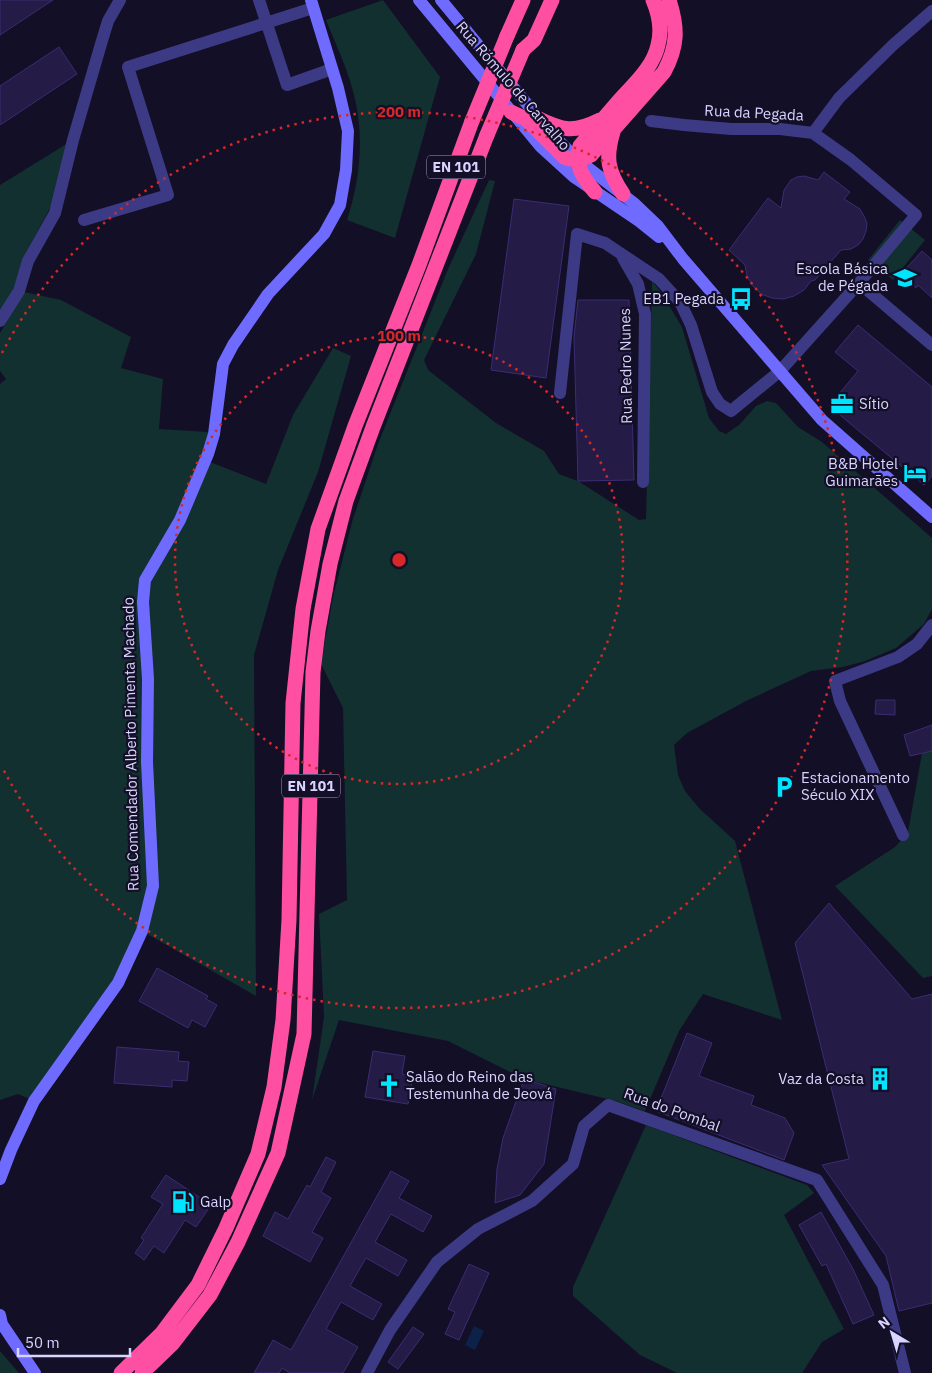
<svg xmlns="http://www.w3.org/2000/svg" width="932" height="1373" font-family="'IBM Plex Sans',sans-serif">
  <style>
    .green { fill: #12302f }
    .water { fill: #0c2248 }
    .building { fill: #241b47; stroke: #3b2d73 }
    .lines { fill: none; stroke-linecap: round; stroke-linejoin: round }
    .street { stroke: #3d3a85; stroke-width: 12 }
    .secondary { stroke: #6f6bff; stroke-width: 12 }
    .highway { stroke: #ff4fa3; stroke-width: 15 }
    .highway-bridge { stroke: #ff4fa3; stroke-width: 15 }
    .ring { fill: none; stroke: #d62828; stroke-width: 2.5; stroke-dasharray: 2.5 5 }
    .labels { text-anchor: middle; stroke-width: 4.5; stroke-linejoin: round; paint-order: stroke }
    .shield { fill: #130f26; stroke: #9e99be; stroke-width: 1 }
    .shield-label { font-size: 14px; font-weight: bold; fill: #d9d4ff }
    .street-label { font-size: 15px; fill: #d9d4ff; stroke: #130f26 }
    .poi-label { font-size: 15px; fill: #d9d4ff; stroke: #130f26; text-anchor: end }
    .centre { fill: #d62828; stroke: #130f26; stroke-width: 2.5 }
    .ring-label { font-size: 15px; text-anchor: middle; font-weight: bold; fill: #d62828; stroke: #130f26; stroke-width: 4.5; stroke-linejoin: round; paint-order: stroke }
  </style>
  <rect width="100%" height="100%" fill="#130f26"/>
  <path class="green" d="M383 0 440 77 395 238 347 220C361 177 365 132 352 88 346 65 335 43 326 20Z
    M73 140 57 195 26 253 7 306 0 311V185Z
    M489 180 495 181 476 254 424 360 428 370 496 423 544 451 559 474 578 481 639 520 646 519 652 281 661 292 682 327 709 418 719 431 726 434 739 425 756 406 767 401 776 403 798 427 822 442 932 538V609L924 624 896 648 865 661 843 667 811 671 746 701 687 733 674 745 678 775 685 791 699 808 735 841 782 1020 703 994 679 1031 645 1111 616 1101 524 1079 448 1041 339 1020 312 1100 324 1017 319 914 347 900 343 708 321 664 333 597 352 522 378 444 448 269Z
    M900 220 925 240 893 280 868 260Z
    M24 292 61 300 131 337 121 368 163 379 159 429 209 432 210 462 266 484 293 415 333 348 351 356 318 472 278 570 254 655 256 996 142 931 118 983 34 1101 18 1094 0 1100V384L6 379 0 371V333Z
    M932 751V976L923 978 835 886 895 847 908 832 922 753Z
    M646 1125 807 1185 814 1193 784 1215 844 1329 822 1342 802 1373H677L640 1355 573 1296V1287Z
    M0 1351 19 1373H0Z"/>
  <path class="water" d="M474 1326 484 1331 475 1350 465 1345Z"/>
  <path class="building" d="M0 0H53L0 35Z
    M59 47 77 74 0 125V86Z
    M824 172 850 192 844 199 860 209 864 216 867 223 866 231 863 239 858 245 851 249 841 250 815 280 811 281 804 290 794 296 783 299 772 298 761 294 753 286 747 276 745 265 729 250 768 198 781 208 784 190 791 180 797 177 804 176 818 180Z
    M514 199 569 206 546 378 491 370Z
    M922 251 932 260V298L918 285 916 288 901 274Z
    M578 300H629L634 480 578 481 574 337Z
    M858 325 932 387V476L924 485 829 406 858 371 835 352Z
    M876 700H895V715L875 714Z
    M932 725V751L910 756 904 735Z
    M829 903 912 999 932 994V1303L899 1311 886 1256 822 1165 849 1159 795 943Z
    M157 968 208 996 206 999 217 1005 205 1027 192 1020 188 1028 139 1001Z
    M687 1033 712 1043 699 1076 754 1096 751 1105 785 1118 794 1133 784 1160 656 1111Z
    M117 1047 179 1052 178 1061 189 1062 187 1081 172 1080V1087L114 1083Z
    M373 1051 405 1056 402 1074 413 1076 408 1104 365 1097Z
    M524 1079 556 1089 544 1164 520 1195 495 1203 497 1169 503 1138Z
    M326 1157 336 1162 321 1192 331 1198 312 1232 323 1238 310 1262 263 1236 275 1212 288 1219 307 1185 310 1187Z
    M391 1171 409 1181 399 1198 432 1216 423 1232 391 1214 384 1226 375 1242 407 1260 398 1276 366 1258 363 1263 350 1286 382 1304 373 1320 341 1302 326 1329 358 1347 343 1373H290L282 1368 279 1373H254L273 1340 291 1350Z
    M166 1175 211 1205 196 1227 185 1220 164 1253 154 1246 144 1260 135 1253 144 1240 141 1238 163 1204 151 1197Z
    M821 1212 853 1269 874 1315 853 1324 826 1264 822 1266 799 1225Z
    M469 1264 489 1273 459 1340 445 1334 455 1312 448 1309Z
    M413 1327 424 1334 398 1369 388 1362Z"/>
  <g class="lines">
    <path class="street" d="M259 0 287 85 332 69
      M813 133 839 98 893 45 932 11
      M84 220 168 195 128 67 313 8
      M623 258 638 284 645 314 643 482
      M859 283 932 345
      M0 321 19 291 28 261 55 213 73 140 101 44 108 21 120 0
      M560 393 577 234 605 243 659 279 680 302 691 325 712 392 720 404 731 411 780 371 859 283 916 215 851 160 813 133 780 129H731L684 125 651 121
      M903 835 840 701 835 681 898 657 917 644 932 625
      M367 1373 390 1330 437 1262 478 1229 532 1201 573 1164 584 1126 608 1105 817 1180 883 1285 905 1373"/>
    <path class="secondary" d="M419 0 540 146 574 177 639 221 659 237
      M441 0 551 133 578 160 635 204 658 226 683 259 822 420 932 517
      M0 1179 11 1150 34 1101 118 983 142 931 153 886 147 762 148 679 143 602 145 580 180 520 208 454 214 434 223 364 233 345 268 294 324 234 340 205 346 170 348 131 338 88 311 0
      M0 1315 2 1324 35 1373"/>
    <path class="highway" d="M507 36 523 0
      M523 50 534 40 552 0
      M511 112 526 119 564 157C574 162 582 160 591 155L664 72C678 46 678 28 669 0
      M537 118C563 131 574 133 600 120
      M613 132C605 158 608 172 623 194
      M595 192C583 178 574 165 580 146 593 131 605 117 618 102 633 85 653 68 658 45 662 30 659 14 653 0
      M121 1373 162 1333 198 1285 226 1228 258 1154 274 1087 283 1020 289 920 293 703 303 609 318 529 355 426 419 265 472 121
      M142 1373 173 1343 210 1295 238 1242 278 1153 304 1034 313 672 318 631 330 564 346 501 373 427 487 135"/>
    <path class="highway-bridge" d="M472 121 507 36
      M487 135 523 50"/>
  </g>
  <g class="ring">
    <circle cx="399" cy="560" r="224"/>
    <path d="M2 353A448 448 0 1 1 2 767"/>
  </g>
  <defs>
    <symbol id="school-bare" viewBox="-9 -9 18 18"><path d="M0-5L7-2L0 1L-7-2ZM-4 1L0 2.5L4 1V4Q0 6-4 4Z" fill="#00e5ff" stroke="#130f26" stroke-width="2.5" paint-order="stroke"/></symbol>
    <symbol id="bus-bare" viewBox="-9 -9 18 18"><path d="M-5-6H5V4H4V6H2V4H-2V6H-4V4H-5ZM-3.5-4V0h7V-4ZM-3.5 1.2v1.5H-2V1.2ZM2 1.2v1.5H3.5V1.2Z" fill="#00e5ff" stroke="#130f26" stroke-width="2.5" paint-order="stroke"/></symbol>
    <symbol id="office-bare" viewBox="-9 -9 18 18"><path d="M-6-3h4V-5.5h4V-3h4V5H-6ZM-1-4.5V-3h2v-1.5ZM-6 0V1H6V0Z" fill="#00e5ff" stroke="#130f26" stroke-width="2.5" paint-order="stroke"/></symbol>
    <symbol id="hotel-bare" viewBox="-9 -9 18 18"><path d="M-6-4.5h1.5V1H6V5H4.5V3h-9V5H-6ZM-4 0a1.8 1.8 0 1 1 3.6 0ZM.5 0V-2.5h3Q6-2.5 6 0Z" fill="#00e5ff" stroke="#130f26" stroke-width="2.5" paint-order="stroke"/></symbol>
    <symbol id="parking-bare" viewBox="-9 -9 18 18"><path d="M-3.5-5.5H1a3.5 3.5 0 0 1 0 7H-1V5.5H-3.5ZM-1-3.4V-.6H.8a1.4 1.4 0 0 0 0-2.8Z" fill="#00e5ff" stroke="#130f26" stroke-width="2.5" paint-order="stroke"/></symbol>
    <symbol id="building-bare" viewBox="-9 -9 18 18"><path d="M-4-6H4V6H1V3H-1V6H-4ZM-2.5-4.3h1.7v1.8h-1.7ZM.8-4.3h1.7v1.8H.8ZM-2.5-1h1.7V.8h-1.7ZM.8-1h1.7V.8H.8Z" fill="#00e5ff" stroke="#130f26" stroke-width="2.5" paint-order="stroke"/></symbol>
    <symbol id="church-bare" viewBox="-9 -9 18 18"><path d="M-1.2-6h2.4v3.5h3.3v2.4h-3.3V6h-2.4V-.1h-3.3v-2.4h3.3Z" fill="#00e5ff" stroke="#130f26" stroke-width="2.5" paint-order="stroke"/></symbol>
    <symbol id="fuel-bare" viewBox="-9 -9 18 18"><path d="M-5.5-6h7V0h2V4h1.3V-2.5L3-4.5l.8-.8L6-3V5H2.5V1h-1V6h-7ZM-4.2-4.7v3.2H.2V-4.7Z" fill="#00e5ff" stroke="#130f26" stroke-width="2.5" paint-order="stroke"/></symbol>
  </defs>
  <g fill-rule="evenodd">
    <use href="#school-bare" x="889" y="262" width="32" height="32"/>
    <use href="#bus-bare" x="725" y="283" width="32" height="32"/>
    <use href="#office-bare" x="826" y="388" width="32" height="32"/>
    <use href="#hotel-bare" x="899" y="457" width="32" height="32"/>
    <use href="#parking-bare" x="768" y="771" width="32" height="32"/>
    <use href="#building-bare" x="864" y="1063" width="32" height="32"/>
    <use href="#church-bare" x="373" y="1070" width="32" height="32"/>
    <use href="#fuel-bare" x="167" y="1186" width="32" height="32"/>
  </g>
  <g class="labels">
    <g class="shield">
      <rect x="427" y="155.5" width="58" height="23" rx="4"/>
      <rect x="282" y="774.5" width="58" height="23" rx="4"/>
    </g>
    <g class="shield-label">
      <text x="456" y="172">EN 101</text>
      <text x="311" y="791">EN 101</text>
    </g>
    <g class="street-label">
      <text transform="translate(513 86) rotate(49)" y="5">Rua Rómulo de Carvalho</text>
      <text transform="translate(754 113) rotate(3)" y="5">Rua da Pegada</text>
      <text transform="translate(626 366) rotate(-91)" y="5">Rua Pedro Nunes</text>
      <text transform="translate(131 744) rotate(-91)" y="5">Rua Comendador Alberto Pimenta Machado</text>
      <text transform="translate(672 1110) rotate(20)" y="5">Rua do Pombal</text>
    </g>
    <g class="poi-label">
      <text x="888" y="274">Escola Básica<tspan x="888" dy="17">de Pégada</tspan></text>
      <text x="724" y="304">EB1 Pegada</text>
      <text x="859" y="409" text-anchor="start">Sítio</text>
      <text x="898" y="469">B&amp;B Hotel<tspan x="898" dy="17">Guimarães</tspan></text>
      <text x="801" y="783" text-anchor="start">Estacionamento<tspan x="801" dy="17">Século XIX</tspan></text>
      <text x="406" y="1082" text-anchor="start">Salão do Reino das<tspan x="406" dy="17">Testemunha de Jeová</tspan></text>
      <text x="864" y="1084">Vaz da Costa</text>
      <text x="200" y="1207" text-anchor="start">Galp</text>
    </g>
  </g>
  <circle cx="399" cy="560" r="8" class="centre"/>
  <g class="ring-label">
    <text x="399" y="117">200 m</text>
    <text x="399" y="341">100 m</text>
  </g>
  <g transform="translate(892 1333) rotate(322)" stroke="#130f26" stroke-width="4" paint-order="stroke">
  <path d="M0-4L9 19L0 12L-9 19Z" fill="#d9d4ff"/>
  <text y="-8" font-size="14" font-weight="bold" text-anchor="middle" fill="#d9d4ff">N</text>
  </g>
  <path d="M18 1348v8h112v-8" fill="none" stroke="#d9d4ff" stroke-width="2.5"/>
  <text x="25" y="1348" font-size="15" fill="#d9d4ff" stroke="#130f26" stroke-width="4" paint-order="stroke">50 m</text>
</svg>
